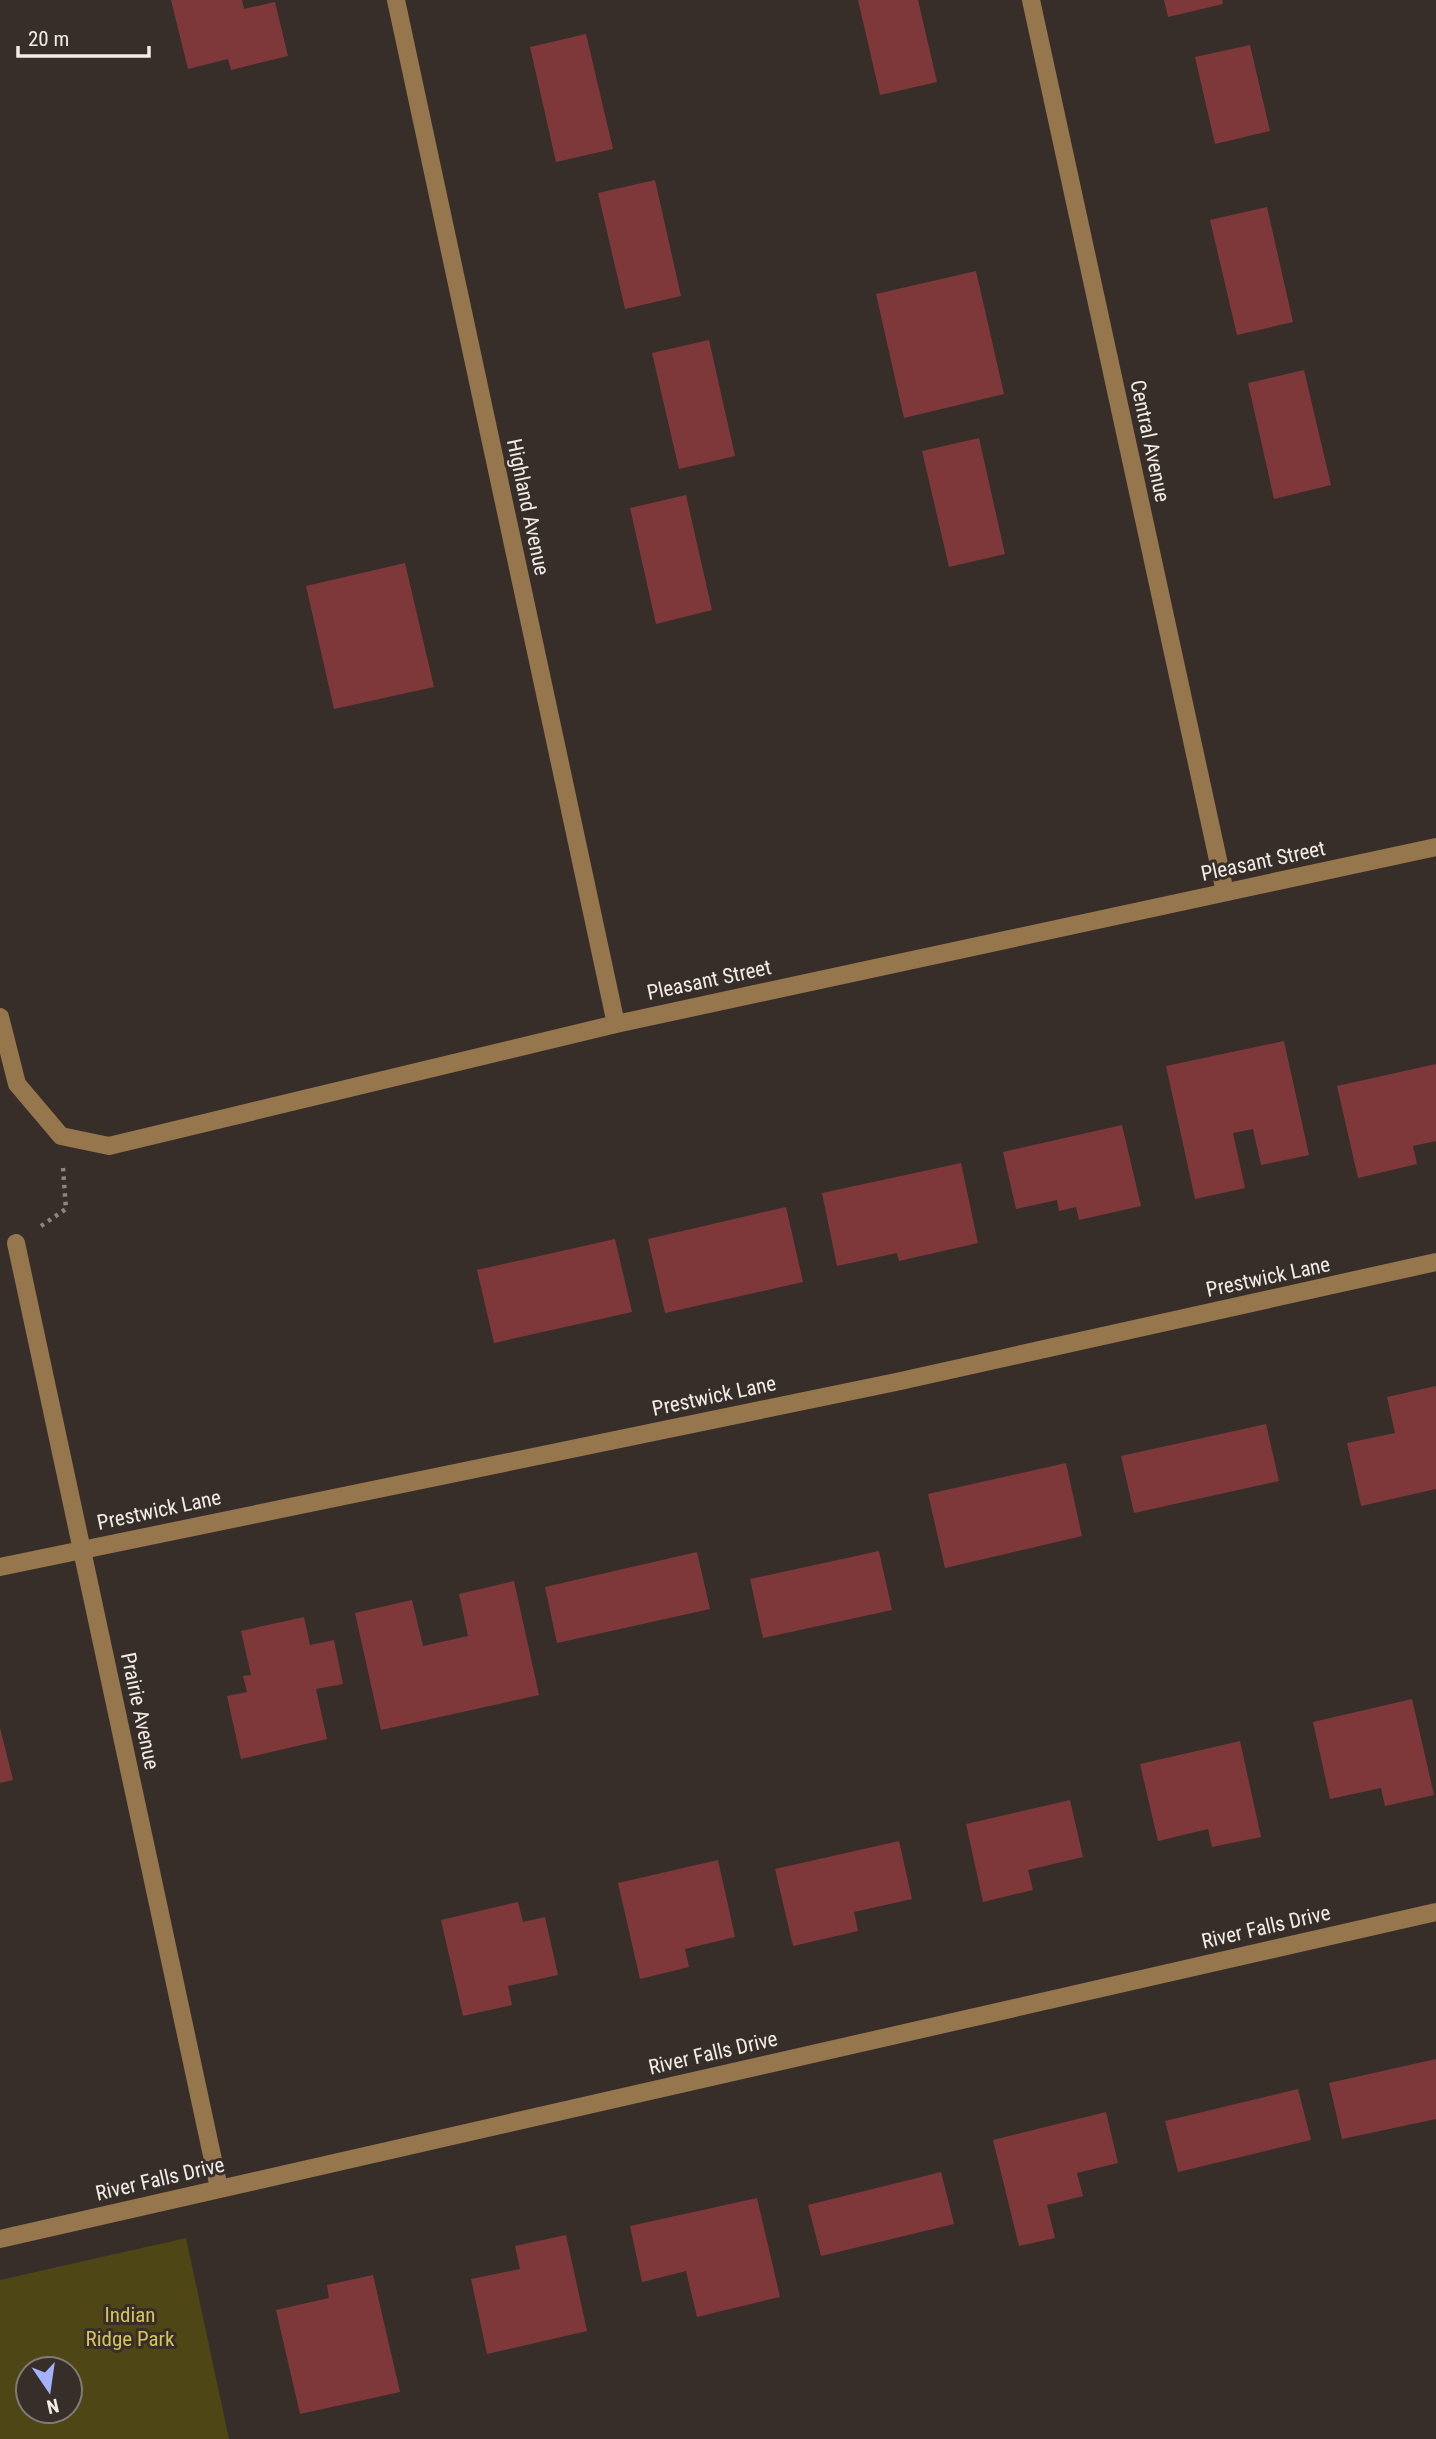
<svg xmlns="http://www.w3.org/2000/svg" width="1436" height="2439" font-family="'Roboto Condensed',sans-serif">
  <style>
    .green { fill: #4e4614; fill-rule: evenodd }
    .building { fill: #7e383a }
    .lines { fill: none; stroke-linecap: round; stroke-linejoin: round }
    .path { stroke: #8c8481; stroke-width: 4.5; stroke-dasharray: 3.5 5; stroke-linecap: butt }
    .minor { stroke: #96764c; stroke-width: 18 }
    .labels { text-anchor: middle; stroke-width: 6; stroke-linejoin: round; paint-order: stroke }
    .street-label { font-size: 21px; fill: #f2ece9; stroke: #372e2a }
    .park-label { font-size: 21px; fill: #d6c45b; stroke: #372e2a }
  </style>
  <rect width="100%" height="100%" fill="#372e2a"/>
  <path class="green" d="M186 2238 229 2439H0V2280ZM28 2369H70V2411H28Z"/>
  <path class="building" d="M171 0H242L244 9 275 2 288 56 231 70 228 59 188 69Z
    M858 0H918L937 82 880 95Z
    M1164 0H1222L1223 4 1168 17Z
    M586 34 613 149 556 162 530 47Z
    M1250 45 1270 131 1215 144 1195 57Z
    M655 180 681 296 625 309 598 193Z
    M1267 207 1293 322 1237 335 1210 220Z
    M976 271 1004 394 904 418 876 294Z
    M709 340 735 456 679 469 652 353Z
    M1304 370 1331 485 1274 499 1248 383Z
    M979 438 1005 554 949 567 922 451Z
    M686 495 712 610 656 624 630 508Z
    M405 563 434 687 334 709 306 586Z
    M1284 1041 1309 1155 1261 1165 1253 1129 1233 1133 1245 1188 1195 1199 1166 1066Z
    M1436 1064V1141L1413 1146 1417 1164 1358 1178 1337 1086Z
    M1122 1125 1141 1206 1079 1220 1076 1207 1059 1211 1057 1200 1016 1209 1003 1152Z
    M961 1163 978 1243 899 1261 897 1253 837 1266 822 1193Z
    M786 1207 803 1282 665 1313 648 1239Z
    M615 1239 632 1312 494 1343 477 1270Z
    M1436 1386V1489L1361 1506 1347 1443 1395 1433 1387 1397Z
    M1266 1424 1279 1481 1134 1513 1121 1456Z
    M1066 1463 1082 1536 945 1568 928 1494Z
    M879 1551 892 1610 763 1638 750 1579Z
    M697 1552 710 1609 557 1643 545 1587Z
    M514 1581 539 1695 381 1730 355 1613 412 1600 423 1646 468 1636 459 1594Z
    M304 1617 310 1645 334 1640 343 1684 316 1689 327 1739 241 1759 227 1696 247 1692 243 1676 251 1675 241 1631Z
    M1412 1699 1434 1795 1385 1806 1381 1788 1330 1799 1313 1722Z
    M0 1728 13 1780 0 1783Z
    M1240 1741 1261 1837 1212 1847 1208 1829 1158 1841 1140 1764Z
    M1070 1800 1083 1857 1028 1870 1033 1890 983 1902 966 1824Z
    M899 1841 912 1899 854 1912 858 1931 793 1946 775 1869Z
    M718 1860 735 1937 685 1949 689 1967 640 1979 618 1883Z
    M518 1902 523 1922 545 1917 558 1975 508 1986 512 2005 463 2016 441 1920Z
    M1436 2059V2119L1342 2139 1329 2083Z
    M1298 2089 1311 2140 1178 2172 1165 2121Z
    M1106 2112 1118 2163 1077 2173 1083 2196 1047 2205 1055 2238 1019 2246 993 2140Z
    M941 2172 954 2224 821 2256 808 2205Z
    M757 2198 780 2297 697 2317 686 2271 642 2282 630 2226Z
    M566 2235 587 2331 487 2354 471 2279 520 2269 515 2246Z
    M373 2275 400 2392 300 2414 276 2310 329 2298 327 2285Z"/>
  <g class="lines">
    <path class="path" d="M41 1226 66 1209 63 1168"/>
    <path class="minor" d="M396 0 616 1024
      M1031 0 1225 892
      M0 1017 17 1084 61 1136 109 1146 616 1024 1436 847
      M16 1243 219 2188
      M0 1567 896 1382 1436 1262
      M0 2239 1436 1912"/>
  </g>
  <g class="labels">
    <g class="street-label">
      <text transform="translate(1150 441) rotate(78)" y="7">Central Avenue</text>
      <text transform="translate(528 507) rotate(78)" y="7">Highland Avenue</text>
      <text transform="translate(1263 861) rotate(-12)" y="7">Pleasant Street</text>
      <text transform="translate(709 980) rotate(-12)" y="7">Pleasant Street</text>
      <text transform="translate(1268 1277) rotate(-12)" y="7">Prestwick Lane</text>
      <text transform="translate(714 1396) rotate(-12)" y="7">Prestwick Lane</text>
      <text transform="translate(159 1510) rotate(-12)" y="7">Prestwick Lane</text>
      <text transform="translate(140 1711) rotate(78)" y="7">Prairie Avenue</text>
      <text transform="translate(1266 1927) rotate(-13)" y="7">River Falls Drive</text>
      <text transform="translate(713 2053) rotate(-13)" y="7">River Falls Drive</text>
      <text transform="translate(160 2179) rotate(-13)" y="7">River Falls Drive</text>
    </g>
    <g class="park-label">
      <text x="130" y="2322">Indian<tspan x="130" dy="24">Ridge Park</tspan></text>
    </g>
  </g>
  <g transform="translate(49 2390) rotate(167)"><circle r="33" fill="#372e2a" stroke="#827a76" stroke-width="2"/>
  <path d="M0-5L12 26L0 18L-12 26Z" fill="#a4b2fc"/>
  <text y="-10" font-size="19" font-weight="bold" text-anchor="middle" fill="#f2ece9">N</text>
  </g>
  <path d="M18 46v10h131v-10" fill="none" stroke="#f2ece9" stroke-width="3.5"/>
  <text x="28" y="46" font-size="21" fill="#f2ece9" stroke="#372e2a" stroke-width="5" paint-order="stroke">20 m</text>
</svg>
